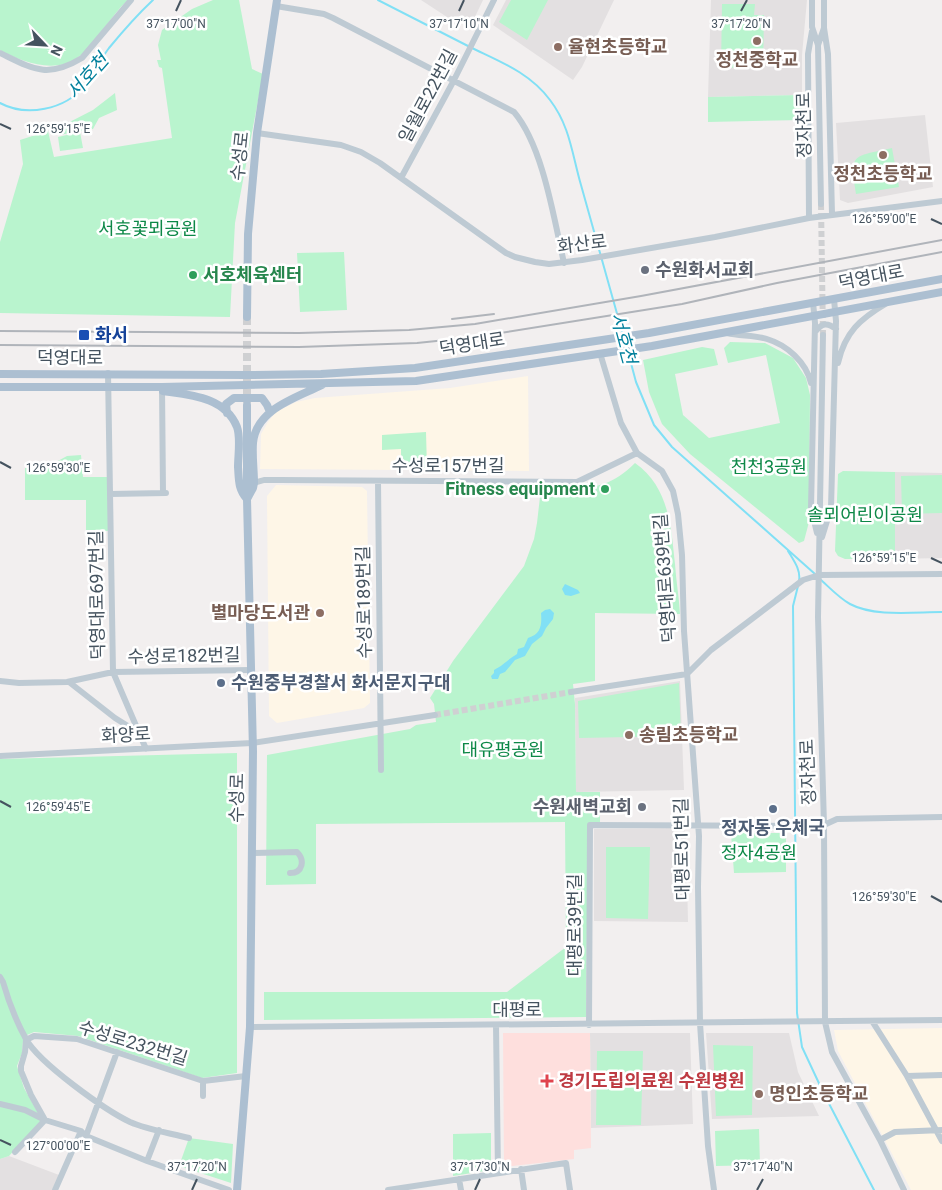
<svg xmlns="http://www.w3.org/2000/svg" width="942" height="1190" font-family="Roboto,'Noto Sans KR',sans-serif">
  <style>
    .commercial { fill: #fef6e7 }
    .education { fill: #e3e0e1 }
    .medical { fill: #fedfdd }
    .green { fill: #b9f4ce }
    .water { fill: #81e0f5 }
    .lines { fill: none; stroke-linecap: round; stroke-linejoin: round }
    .stream { stroke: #81e0f5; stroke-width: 2 }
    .minor-tunnel { stroke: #cfd0d2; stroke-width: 6; stroke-dasharray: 6 3; stroke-linecap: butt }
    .major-tunnel { stroke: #cfd0d2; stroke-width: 8; stroke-dasharray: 8 4; stroke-linecap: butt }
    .minor { stroke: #becad3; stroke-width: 6 }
    .major { stroke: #acbfd1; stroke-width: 8 }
    .rail { stroke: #b0b4ba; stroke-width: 2 }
    .ticks { fill: none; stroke: #45535f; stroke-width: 2 }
    .education-dot { fill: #8d6e63; stroke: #fff; stroke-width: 2 }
    .worship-dot { fill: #6b7280; stroke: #fff; stroke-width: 2 }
    .leisure-dot { fill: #2e9e5b; stroke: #fff; stroke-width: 2 }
    .transit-dot { fill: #1a4fb4; stroke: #fff; stroke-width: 2 }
    .service-dot { fill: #5c6f8a; stroke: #fff; stroke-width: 2 }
    .health-dot { fill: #e0444e; stroke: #fff; stroke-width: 2 }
    .labels { text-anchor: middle; stroke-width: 5; stroke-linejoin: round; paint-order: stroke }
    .education-label { font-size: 18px; font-weight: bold; fill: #785e54; stroke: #fff; text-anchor: start }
    .street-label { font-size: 18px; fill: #45535f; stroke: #fff }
    .park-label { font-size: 18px; fill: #0d8847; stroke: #fff }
    .worship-label { font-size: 18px; font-weight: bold; fill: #5b616d; stroke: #fff; text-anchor: start }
    .leisure-label { font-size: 18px; font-weight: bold; fill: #27864d; stroke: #fff; text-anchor: start }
    .transit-label { font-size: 18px; font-weight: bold; fill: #164399; stroke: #fff; text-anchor: start }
    .service-label { font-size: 18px; font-weight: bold; fill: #4e5e75; stroke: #fff; text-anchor: start }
    .health-label { font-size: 18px; font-weight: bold; fill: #be3a42; stroke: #fff; text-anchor: start }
    .water-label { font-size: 19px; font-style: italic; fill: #03819d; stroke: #fff }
    .ticks-label { font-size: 12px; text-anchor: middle; fill: #45535f; stroke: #fff; stroke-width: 5; stroke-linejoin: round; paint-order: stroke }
  </style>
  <rect width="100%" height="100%" fill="#f2efef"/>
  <path class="commercial" d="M528 376 529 471 260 469 261 434 268 422 276 412 296 402 315 398 450 388Z
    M276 485 362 487 367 491 370 703 364 708 277 723 269 716 267 496Z
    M942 1028V1190H911L838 1051 834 1030Z"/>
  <path class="education" d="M421 0H483L473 21 450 19Z
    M506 0H614L582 67 573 80 493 25Z
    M711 0H807L802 55V95L708 97Z
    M925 115 933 187 848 203 840 200 836 123Z
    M895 472 942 473V558L895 559Z
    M680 681 684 790 576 792 575 698Z
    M683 828 686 833 688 922 594 921V829Z
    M590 1033H690L693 1124 591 1128Z
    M706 1033H789L798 1072 819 1116 712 1119Z
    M9 1156 59 1175 52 1190H0V1159Z"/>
  <path class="medical" d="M503 1033H590L591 1148 574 1150V1159L504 1167Z"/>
  <path class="green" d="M0 0H128C110 16 95 46 77 58 54 74 22 62 0 50Z
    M213 0H239L252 69 263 74 235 223 230 317 0 313V242L23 164 20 140 48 131 54 157 172 138 162 68 159 67 157 60H161L158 45 162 30 192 9Z
    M511 0H548L527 40 499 22Z
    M722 4H755L754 15H764L763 67 721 68Z
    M115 93 117 110 99 118 93 129 59 135 58 128 93 110Z
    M802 95V120L708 122V97Z
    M80 132 83 148 60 151 58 137Z
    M892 148 899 187 856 194C849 152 853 157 892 148Z
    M344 252 347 310 300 312 297 253Z
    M730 342 765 343 793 358 806 378 810 395 809 522 804 541 799 543 690 454 662 424 649 392 643 360 702 347 714 349 718 365 675 374 683 415 709 438 780 423 766 355 728 363 724 348Z
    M426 432 427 468H401V449L382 450V435Z
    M81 455 83 477H108V531H86V500H25V468H45L67 456Z
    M635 463C669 487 671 526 675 564 676 580 679 597 680 614L595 613V681L573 684 575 704 576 792H600V823L588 824 586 1017 264 1020V992H507L566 947 565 822 316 824V884L266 885 267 755 410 729 416 725 436 722 434 704 430 698 453 661 524 566 534 539 537 523 541 488C581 485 602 496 635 463Z
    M843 471 895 472V559H845L838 556 835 551 838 474Z
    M942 475V513L902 514 901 476Z
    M679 683 681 736 579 738 578 701Z
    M237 753V1073L202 1078 78 1036 34 1032 27 1035 23 1041 22 1053 17 1066 24 1088 42 1120 9 1156 0 1159V759Z
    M731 833H786V872L734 873Z
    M606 847H650L648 919 606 918Z
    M713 1045 753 1046 752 1115 716 1116Z
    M597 1051H643L641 1125H596Z
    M759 1129 760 1165 716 1166 715 1131Z
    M491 1133V1170L453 1176V1134Z
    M189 1138 233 1144 231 1183 179 1166Z"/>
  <path class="water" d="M565 584 578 590 580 593 571 596 565 595 562 589Z
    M550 609 554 613 553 619 546 628 542 636 532 644 525 656 515 660 505 672 500 674 498 679H492L491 676 494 673V670C504 665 507 660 517 654L518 649 524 647 528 638C541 634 542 625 541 613L545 610Z"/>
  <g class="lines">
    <path class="stream" d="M378 0 468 46
      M472 48C501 62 530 73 550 100 570 126 572 154 581 185 595 235 609 285 623 335
      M0 103C26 117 65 110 84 86 93 74 100 60 109 48 123 31 137 15 153 0
      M628 352 636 382 654 425 672 447 815 574
      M788 551C794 561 801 570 799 581
      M820 579C829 587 839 598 850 604 874 617 914 612 942 612
      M798 586 793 606 797 1013 802 1047 824 1094 874 1190"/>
    <path class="minor-tunnel" d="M821 204 823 335
      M435 715 571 692"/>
    <path class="major-tunnel" d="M247 317V403"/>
    <path class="minor" d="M812 0V27L818 45 821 204
      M276 6 324 14 333 18 514 112C543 146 554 219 564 263
      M824 28 828 54 832 214
      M818 45 824 28V0
      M0 53C33 69 47 79 82 58L131 0
      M257 133 341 145 361 152 380 163 506 253 515 257 535 262 549 264 582 260 715 237 809 218 942 201
      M401 178 453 82 494 0
      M809 218 808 54 812 31
      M813 302 815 323 811 508 817 533
      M815 332C822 323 827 322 836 329
      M727 333C740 336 755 335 767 339 787 345 806 362 811 383
      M823 335 818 617 824 825 825 1022 832 1052 880 1140 904 1190
      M600 353 621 423 637 453 662 471 673 491 678 514 682 555 684 631 699 836 698 887 700 1023 708 1146 714 1190
      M838 363C845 332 860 319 887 303
      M108 373 113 672 146 749
      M162 387 163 493
      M378 481 381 770
      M254 483 264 480H280L577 482 637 453
      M110 494 166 493
      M822 537 831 508 836 321 834 299
      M687 674 711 650 803 580 819 575 942 574
      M0 681 19 683 67 682 113 672 251 670
      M69 682 115 718 139 733
      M571 692 687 674
      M0 756 252 743 435 715
      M252 853 297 852C305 860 303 873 290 873
      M0 977 3 982C9 1003 16 1021 26 1039 39 1063 105 1110 130 1122 148 1130 170 1133 189 1138
      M872 1021 907 1076 942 1141
      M496 1025 498 1173
      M589 1025 590 825 812 826 824 825 837 819 942 817
      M250 1027 942 1020
      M26 1040 34 1036 77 1039 203 1081 246 1076
      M907 1076 942 1075
      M203 1096V1081
      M0 1104 25 1110 45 1120 81 1131 86 1136 147 1161 229 1190
      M86 1136 117 1052
      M880 1140 895 1132 942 1130
      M15 1152 45 1120 31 1095 21 1071V1066L25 1052 26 1040
      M147 1161 159 1130
      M521 1169 524 1190
      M459 1179 461 1190
      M55 1190 81 1131
      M388 1190 566 1163 570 1190"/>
    <path class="major" d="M247 317 248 234 257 133 277 0
      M0 374 247 375 321 374 415 368 649 333 942 279
      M0 387H162L416 381 652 346 942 292
      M163 391C191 395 225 397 237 427 241 438 238 455 238 467 239 480 238 489 247 499L253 488 254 483C254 470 252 456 253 443 256 409 296 398 322 385
      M227 413 226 404 234 398H262L267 405 270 412
      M237 1190 250 1027 253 751 247 499V405"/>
    <path class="rail" d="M452 319 494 314
      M0 331 299 333 409 330 475 324 641 296 942 240
      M0 345 299 347 417 343 475 337 682 304 777 283 942 252"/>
  </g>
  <path class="ticks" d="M176 11 181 0M459 11 464 0M741 11 747 0M0 124 11 129M931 219 942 224M0 462 11 468M931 558 942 563M0 801 11 807M931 896 942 902M0 1140 11 1145M192 1190 197 1179M475 1190 480 1179M757 1190 763 1179"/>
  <g class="education-dot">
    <circle cx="757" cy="41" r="5"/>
    <circle cx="558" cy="47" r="5"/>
    <circle cx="883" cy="155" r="5"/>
    <circle cx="320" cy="613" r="5"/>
    <circle cx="629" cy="735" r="5"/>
    <circle cx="759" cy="1094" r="5"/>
  </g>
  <g class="worship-dot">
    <circle cx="645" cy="270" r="5"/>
    <circle cx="642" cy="807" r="5"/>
  </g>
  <g class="leisure-dot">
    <circle cx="193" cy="275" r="5"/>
    <circle cx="605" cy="489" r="5"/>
  </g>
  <rect class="transit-dot" x="78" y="329" width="12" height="12" rx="2.5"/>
  <g class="service-dot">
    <circle cx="221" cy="683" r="5"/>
    <circle cx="773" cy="809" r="5"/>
  </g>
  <path class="health-dot" d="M544.5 1073.5h5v5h5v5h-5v5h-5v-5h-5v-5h5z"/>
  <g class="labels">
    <g class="education-label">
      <text x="568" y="53">율현초등학교</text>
      <text x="757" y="66" text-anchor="middle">정천중학교</text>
      <text x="883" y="180" text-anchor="middle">정천초등학교</text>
      <text x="310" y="619" text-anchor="end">별마당도서관</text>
      <text x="639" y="741">송림초등학교</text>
      <text x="769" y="1100">명인초등학교</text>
    </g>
    <g class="street-label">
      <text transform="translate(428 96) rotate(-62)" y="6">일월로22번길</text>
      <text transform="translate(804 125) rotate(-91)" y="6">정자천로</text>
      <text transform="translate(240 156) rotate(-84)" y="6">수성로</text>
      <text transform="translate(582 244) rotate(-7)" y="6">화산로</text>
      <text transform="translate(871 277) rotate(-11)" y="6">덕영대로</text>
      <text transform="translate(472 344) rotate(-9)" y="6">덕영대로</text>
      <text x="70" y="364">덕영대로</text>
      <text x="448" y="472">수성로157번길</text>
      <text transform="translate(665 578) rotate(-94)" y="6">덕영대로639번길</text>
      <text transform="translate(97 595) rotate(-91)" y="6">덕영대로697번길</text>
      <text transform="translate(364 602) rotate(-91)" y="6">수성로189번길</text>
      <text transform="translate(184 656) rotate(-1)" y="6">수성로182번길</text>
      <text transform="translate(126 735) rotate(-3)" y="6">화양로</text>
      <text transform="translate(808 772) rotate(-92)" y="6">정자천로</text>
      <text transform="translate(237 798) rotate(-89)" y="6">수성로</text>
      <text transform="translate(682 849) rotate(-91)" y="6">대평로51번길</text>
      <text transform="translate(575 925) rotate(-90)" y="6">대평로39번길</text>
      <text x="517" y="1016">대평로</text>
      <text transform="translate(133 1043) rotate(17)" y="6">수성로232번길</text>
    </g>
    <g class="park-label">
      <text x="148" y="235">서호꽃뫼공원</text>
      <text x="769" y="473">천천3공원</text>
      <text x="865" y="521">솔뫼어린이공원</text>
      <text x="503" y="756">대유평공원</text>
      <text x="759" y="859">정자4공원</text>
    </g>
    <g class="worship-label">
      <text x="655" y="276">수원화서교회</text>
      <text x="632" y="813" text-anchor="end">수원새벽교회</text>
    </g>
    <g class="leisure-label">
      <text x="203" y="281">서호체육센터</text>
      <text x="595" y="495" text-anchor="end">Fitness equipment</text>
    </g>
    <g class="transit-label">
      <text x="95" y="341">화서</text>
    </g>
    <g class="service-label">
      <text x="231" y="689">수원중부경찰서 화서문지구대</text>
      <text x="773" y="834" text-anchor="middle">정자동 우체국</text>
    </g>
    <g class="health-label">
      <text x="558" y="1087">경기도립의료원 수원병원</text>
    </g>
    <g class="water-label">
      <text transform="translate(87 76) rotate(-49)" y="7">서호천</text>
      <text transform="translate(624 338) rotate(75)" y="7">서호천</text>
    </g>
  </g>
  <g class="ticks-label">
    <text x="176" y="28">37°17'00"N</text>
    <text x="459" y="28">37°17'10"N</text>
    <text x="741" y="28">37°17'20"N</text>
    <text x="58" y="133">126°59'15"E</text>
    <text x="884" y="223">126°59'00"E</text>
    <text x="58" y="472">126°59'30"E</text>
    <text x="884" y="562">126°59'15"E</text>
    <text x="58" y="811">126°59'45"E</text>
    <text x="884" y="901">126°59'30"E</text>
    <text x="58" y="1150">127°00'00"E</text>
    <text x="197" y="1171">37°17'20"N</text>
    <text x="480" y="1171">37°17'30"N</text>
    <text x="763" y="1171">37°17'40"N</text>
  </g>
  <g transform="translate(45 45) rotate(115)" stroke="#ffffff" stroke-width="4" paint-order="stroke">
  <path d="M0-4L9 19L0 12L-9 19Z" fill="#45535f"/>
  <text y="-8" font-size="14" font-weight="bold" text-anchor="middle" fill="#45535f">N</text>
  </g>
</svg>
